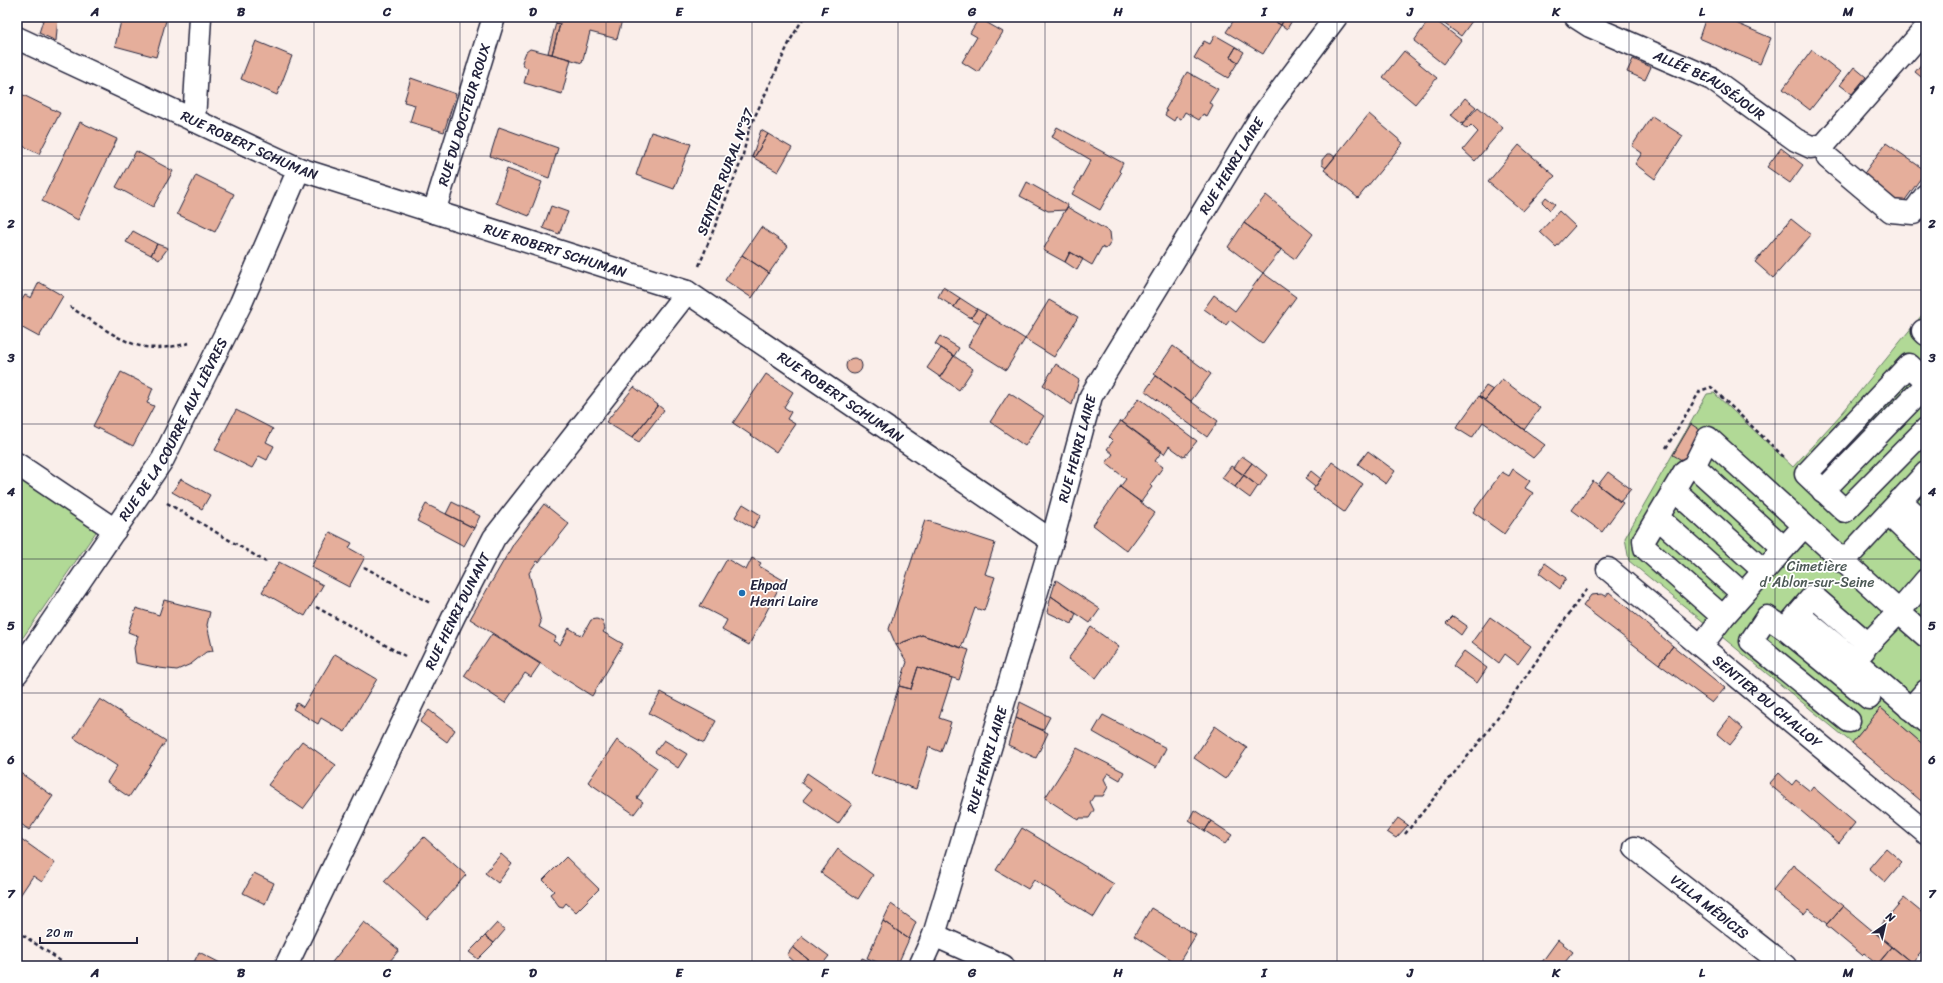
<svg xmlns="http://www.w3.org/2000/svg" width="1943" height="983" font-family="Sriracha,sans-serif">
  <style>
    .green { fill: #b1d996; stroke: #6a7e68 }
    .building { fill: #e5ae9b; stroke: #22223b }
    .lines { fill: none; stroke-linecap: round; stroke-linejoin: round }
    .minor-casing { stroke: #22223b; stroke-width: 25 }
    .path { stroke: #22223b; stroke-width: 2.5; stroke-dasharray: 4 3; stroke-linecap: butt }
    .minor { stroke: #fff; stroke-width: 22 }
    .grid { fill: none; stroke: #22223b; stroke-width: 1; stroke-opacity: 0.55 }
    .poi-dot { fill: #1f6fb2; stroke: #fff; stroke-width: 1.5 }
    .labels { text-anchor: middle; stroke-width: 3.5; stroke-linejoin: round; paint-order: stroke }
    .street-label { font-size: 14px; fill: #22223b; stroke: #fff }
    .park-label { font-size: 14px; fill: #4d5956; stroke: #fff }
    .poi-label { font-size: 14px; fill: #22223b; stroke: #fff; text-anchor: start }
    .neatline { fill: none; stroke: #22223b; stroke-width: 1.5 }
    .grid-label { font-size: 13px; text-anchor: middle; font-weight: bold; fill: #22223b }
  </style>
  <rect width="100%" height="100%" fill="#faefeb"/>
  <filter id="ink" filterUnits="userSpaceOnUse"><feTurbulence type="fractalNoise" baseFrequency=".025" numOctaves="2"/><feDisplacementMap in="SourceGraphic" scale="8" xChannelSelector="R" yChannelSelector="G"/><feConvolveMatrix kernelMatrix="1 2 1 2 8 2 1 2 1" color-interpolation-filters="sRGB"/></filter>
  <g filter="url(#ink)">
    <path class="green" d="M1926 310V747L1881 708 1852 743 1629 561 1625 538 1707 394 1714 393 1793 467 1843 412Z
      M17 476 98 529 17 646Z"/>
    <path class="building" d="M44 17H58L56 41 39 33Z
      M122 17H167L156 57 115 46Z
      M554 17H609L622 20 617 39 590 32 582 63 552 54 560 24 556 23Z
      M1236 17H1267L1281 25 1263 54 1226 32Z
      M1267 17H1285L1281 25Z
      M1285 17H1294L1287 29 1281 25Z
      M1431 17 1461 40 1443 64 1414 41Z
      M1435 17H1475L1461 36Z
      M1706 17H1722L1771 38 1760 64 1699 38Z
      M979 18 1003 32 978 72 962 62 977 37 970 33Z
      M556 23 560 24 552 54 548 53Z
      M1215 35 1236 47 1230 57 1238 62 1228 78 1194 58 1204 41 1210 44Z
      M256 41 292 56 277 95 241 79Z
      M1236 47 1244 52 1238 62 1230 57Z
      M530 49 571 59 562 94 524 83 528 68 525 67 522 62 526 52Z
      M1812 50 1840 72 1810 110 1783 89Z
      M1404 51 1437 78 1415 104 1383 77Z
      M1926 58V81L1915 72Z
      M1633 59 1651 67 1645 80 1627 72Z
      M1854 67 1866 77 1852 94 1840 85Z
      M1187 72 1218 89 1209 103 1213 105 1207 116 1203 114 1199 120 1185 112 1181 119 1176 117 1174 121 1165 115 1167 111 1165 110Z
      M411 78 456 94 444 132 410 122 415 105 404 102Z
      M17 92 60 113 39 154 17 143Z
      M1465 98 1476 107 1462 124 1451 115Z
      M1478 107 1503 128 1475 161 1463 150 1478 132 1471 125 1467 129 1462 125Z
      M1369 114 1403 143 1358 198 1324 170Z
      M1652 116 1683 136 1655 179 1635 164 1642 153 1632 146Z
      M80 122 117 139 78 220 42 201Z
      M499 127 558 148 549 178 490 156Z
      M1057 127 1123 163 1119 171 1121 173 1100 210 1072 194 1091 160 1052 137Z
      M761 130 768 134 754 158 752 157Z
      M651 132 691 144 674 189 636 175Z
      M768 134 792 148 778 172 754 158Z
      M1886 143 1926 171 1900 207 1860 179Z
      M1519 145 1555 176 1523 211 1488 182Z
      M1781 148 1803 165 1790 183 1767 167Z
      M136 151 173 171 153 207 116 187Z
      M1327 154H1331L1335 157 1326 168 1322 165V160Z
      M507 169 542 182 529 216 496 203Z
      M196 175 234 194 215 232 177 214Z
      M1027 182 1068 205 1066 210 1048 211 1020 196Z
      M1266 195 1313 234 1295 259 1244 223Z
      M1546 197 1555 204 1550 210 1542 202Z
      M551 206 568 212 559 234 543 228Z
      M1067 207 1110 232 1111 241 1108 247 1105 249 1102 247 1092 265 1070 252 1065 262 1043 250Z
      M1559 211 1575 226 1556 247 1540 232Z
      M1791 219 1811 235 1773 278 1755 262Z
      M1244 223 1281 250 1263 273 1228 247Z
      M761 227 788 246 769 273 742 255Z
      M133 231 157 244 151 255 126 242Z
      M157 244 168 248 159 260 151 255Z
      M1070 252 1083 259 1077 270 1065 262Z
      M742 255 769 273 752 298 725 280Z
      M1263 273 1296 297 1262 344 1230 320 1226 325 1204 309 1214 295 1235 311Z
      M39 282 63 296 39 337 17 325V308L25 295 31 298Z
      M943 287 960 298 954 307 938 297Z
      M960 298 977 309 971 318 954 307Z
      M1049 300 1078 317 1054 357 1025 339Z
      M977 309 986 314 980 323 971 318Z
      M986 314 1025 339 1006 370 968 346Z
      M940 336 959 348 954 356 935 344Z
      M1173 346 1211 374 1191 401 1154 374Z
      M941 348 954 356 940 377 927 368Z
      M954 356 973 369 959 390 940 377Z
      M846 366a8 8 0 1 1 16 0a8 8 0 1 1-16 0Z
      M1056 364 1079 380 1072 405 1043 385Z
      M121 372 153 388 147 403 154 406 133 446 93 426Z
      M766 374 793 392 784 407 791 412 787 419 795 424 776 452 733 423Z
      M1156 376 1218 421 1207 437 1145 391Z
      M1502 379 1540 408 1524 430 1485 400Z
      M1486 386 1493 390 1485 400 1479 396Z
      M634 387 658 405 632 438 606 422Z
      M1009 393 1044 416 1025 446 990 422Z
      M1479 396 1545 445 1533 458 1483 422 1472 438 1456 428Z
      M1139 398 1197 441 1184 457 1169 446 1164 454 1122 422Z
      M658 405 664 410 639 442 632 438Z
      M236 410 273 429 266 442 274 446 267 460 259 456 252 468 215 450Z
      M1121 421 1162 451 1155 461 1163 467 1150 485 1152 487 1141 502 1120 487 1126 479 1106 463 1113 454 1107 449 1113 441 1109 437Z
      M1691 424 1700 430 1695 439 1700 442 1687 463 1673 455Z
      M1368 451 1395 471 1386 484 1358 464Z
      M1242 456 1252 463 1243 475 1234 468Z
      M1332 462 1363 484 1344 512 1313 490Z
      M1252 463 1267 475 1259 487 1243 475Z
      M1231 466 1244 475 1235 487 1222 478Z
      M1513 469 1530 481 1525 488 1533 493 1504 534 1473 512 1502 472 1509 476Z
      M1311 471 1321 479 1315 487 1305 479Z
      M1608 472 1631 489 1620 502 1598 485Z
      M1244 475 1258 486 1250 498 1235 487Z
      M181 479 210 495 202 509 172 492Z
      M1593 481 1623 503 1602 532 1572 510Z
      M1120 487 1155 513 1127 551 1093 525Z
      M452 502 480 516 474 528 446 514Z
      M426 504 474 528 464 546 417 521Z
      M544 504 569 524 539 562 537 561 529 573 541 622 539 627 556 637 553 641 560 645 569 628 582 636 591 620 597 619 603 622 605 629 603 632 623 644 592 696 470 619 514 543Z
      M743 504 761 515 753 528 735 517Z
      M925 520 995 543 985 574 995 577 984 611 975 608 961 648 922 635 896 645 889 629Z
      M330 532 352 543 349 548 365 557 349 587 311 567Z
      M752 558 761 563 759 566 783 580 749 645 722 630 727 620 700 606 727 559 746 570Z
      M279 562 323 585 305 616 262 592Z
      M1545 563 1566 578 1560 589 1539 573Z
      M1056 580 1100 609 1090 623 1051 596Z
      M1609 592 1673 646 1659 664 1583 606 1591 595 1602 594 1606 596Z
      M1051 596 1076 614 1072 624 1047 612Z
      M164 600 210 612 207 625 213 651 206 652 191 664 177 670 159 668 136 663 134 648 138 636 128 632 136 608 159 615Z
      M1453 616 1467 626 1461 635 1446 623Z
      M1490 617 1531 646 1518 664 1505 654 1499 663 1472 642Z
      M1091 627 1119 647 1096 678 1068 659Z
      M492 634 540 664 531 677 525 673 505 703 464 676Z
      M922 635 969 650 959 680 918 667 911 689 899 686 907 662 896 645Z
      M1673 646 1725 688 1712 703 1659 664Z
      M1464 651 1487 668 1477 683 1453 666Z
      M335 654 377 679 345 732 321 718 318 724 293 709 297 703 303 707Z
      M918 667 952 678 939 718 951 722 941 752 929 747 916 789 871 774 899 686 911 689Z
      M661 692 716 721 704 743 649 713Z
      M100 699 166 741 129 797 107 782 117 766 74 738Z
      M1020 702 1050 717 1043 730 1016 718Z
      M1881 708 1926 747V805L1852 743Z
      M429 710 455 730 447 742 420 722Z
      M1103 715 1166 748 1156 768 1093 732Z
      M1730 717 1743 729 1730 745 1717 734Z
      M1016 718 1048 733 1036 758 1008 745Z
      M1215 726 1247 748 1225 779 1194 758Z
      M617 740 657 768 637 798 643 802 634 814 588 782Z
      M664 740 687 754 678 768 655 752Z
      M302 741 336 765 303 809 268 785Z
      M1077 748 1124 772 1120 780 1108 773 1104 779 1108 787 1103 796H1094L1090 802 1094 810 1089 818H1080L1079 820 1045 798Z
      M19 772 53 796 29 830 17 821V776Z
      M807 773 852 804 838 824 803 800 811 790 801 783Z
      M1779 773 1792 785 1796 780 1810 791 1813 787 1855 823 1839 843 1769 784Z
      M1194 810 1211 821 1205 831 1189 820Z
      M1398 818 1408 825 1396 838 1387 832Z
      M1211 821 1232 835 1225 844 1205 831Z
      M1022 828 1114 884 1094 917 1034 880 1028 889 996 870Z
      M17 836 55 863 42 882 33 876 17 900Z
      M424 837 466 875 427 919 384 881Z
      M1886 848 1902 862 1885 882 1869 868Z
      M838 849 873 875 858 899 821 873Z
      M501 854 512 864 498 883 485 873Z
      M566 857 599 889 576 912 566 903 563 907 559 906 550 894 554 891 543 880Z
      M1793 865 1843 906 1827 924 1809 909 1804 915 1773 890Z
      M254 873 274 883 265 904 243 893Z
      M1904 898 1926 916V947L1912 963 1875 932Z
      M891 904 916 922 909 939 883 921Z
      M1843 906 1892 947 1878 964 1864 953 1862 955 1826 925Z
      M1151 908 1196 935 1178 964 1134 936Z
      M883 921 909 939 897 966H887L867 958Z
      M364 922 399 950 386 966H329Z
      M497 923 505 930 494 943 485 936Z
      M485 936 494 943 478 959 469 952Z
      M802 936 829 956 821 966H816L793 947Z
      M1558 940 1573 952 1562 966H1539Z
      M793 947 816 966H799L787 955Z
      M1892 947 1912 963 1915 966H1887L1880 961Z
      M199 952 226 966H192Z
      M862 958 881 966H859Z"/>
    <g class="lines">
      <defs>
        <g id="minor">
          <path id="s1" d="M1576 17 1590 26 1712 79 1796 140 1811 147 1824 145 1926 28"/>
          <path id="s2" d="M17 38 299 169 687 292 1052 541"/>
          <path d="M194 121 200 17"/>
          <path d="M1828 158 1891 211 1913 213 1926 195"/>
          <path id="s3" d="M434 212 494 17"/>
          <path d="M1923 331 1926 334"/>
          <path d="M1926 381 1909 365 1806 474 1845 511 1926 429"/>
          <path d="M17 464 115 530"/>
          <path d="M1694 466 1784 548"/>
          <path d="M1674 490 1764 571"/>
          <path d="M1823 491 1926 385"/>
          <path d="M1900 500 1926 525"/>
          <path d="M1888 514 1926 550"/>
          <path d="M1658 518 1743 594"/>
          <path d="M1843 562 1926 473"/>
          <path id="s4" d="M1608 569 1926 833"/>
          <path d="M1903 607 1926 580"/>
          <path d="M1798 614 1854 660 1864 650"/>
          <path d="M1903 616 1926 636"/>
          <path d="M1723 617 1645 548 1644 540 1685 471 1694 466 1708 438 1894 607"/>
          <path d="M1785 629 1869 698"/>
          <path d="M1701 646 1723 617 1804 526"/>
          <path d="M1854 660 1926 722"/>
          <path id="s5" d="M17 673 163 459 241 303 299 169"/>
          <path d="M1910 709 1926 691"/>
          <path d="M1849 721 1751 641 1767 617 1785 629 1813 596 1868 644 1895 616"/>
          <path id="s6" d="M1635 848 1785 966"/>
          <path d="M934 935 1003 966"/>
          <path id="s7" d="M286 966 454 616 494 538 687 292"/>
          <path id="s8" d="M920 966 934 935 1052 541 1091 396 1261 117 1336 17"/>
        </g>
      </defs>
      <use href="#minor" class="minor-casing"/>
      <path class="path" d="M699 266 742 159 749 129 791 39 804 17
        M70 307C91 320 117 340 140 346 156 350 173 347 189 343
        M1666 448 1700 391 1711 387 1784 457
        M167 503 266 562
        M364 567 430 603
        M316 607 405 656
        M1405 834 1488 731 1587 588
        M17 931 68 966"/>
      <use href="#minor" class="minor"/>
    </g>
  </g>
  <path class="grid" d="M168 17V966M314 17V966M460 17V966M606 17V966M752 17V966M898 17V966M1045 17V966M1191 17V966M1337 17V966M1483 17V966M1629 17V966M1775 17V966M17 156H1926M17 290H1926M17 424H1926M17 559H1926M17 693H1926M17 827H1926"/>
  <circle class="poi-dot" cx="742" cy="593" r="4"/>
  <g class="labels">
    <g class="street-label">
      <text dy="5" stroke="none"><textPath href="#s1" startOffset="150">ALLÉE BEAUSÉJOUR</textPath></text>
      <text dy="5" stroke="none"><textPath href="#s3" startOffset="102">RUE DU DOCTEUR ROUX</textPath></text>
      <text dy="5" stroke="none"><textPath href="#s2" startOffset="256">RUE ROBERT SCHUMAN</textPath></text>
      <text dy="5" stroke="none"><textPath href="#s8" startOffset="865">RUE HENRI LAIRE</textPath></text>
      <text transform="translate(725 172) rotate(-69)" y="5">SENTIER RURAL N°37</text>
      <text dy="5" stroke="none"><textPath href="#s2" startOffset="580">RUE ROBERT SCHUMAN</textPath></text>
      <text dy="5" stroke="none"><textPath href="#s2" startOffset="904">RUE ROBERT SCHUMAN</textPath></text>
      <text dy="5" stroke="none"><textPath href="#s5" startOffset="290">RUE DE LA COURRE AUX LIÈVRES</textPath></text>
      <text dy="5" stroke="none"><textPath href="#s8" startOffset="541">RUE HENRI LAIRE</textPath></text>
      <text dy="5" stroke="none"><textPath href="#s7" startOffset="394">RUE HENRI DUNANT</textPath></text>
      <text dy="5" stroke="none"><textPath href="#s4" startOffset="207">SENTIER DU CHALLOY</textPath></text>
      <text dy="5" stroke="none"><textPath href="#s8" startOffset="217">RUE HENRI LAIRE</textPath></text>
      <text dy="5" stroke="none"><textPath href="#s6" startOffset="95">VILLA MÉDICIS</textPath></text>
    </g>
    <g class="park-label">
      <text x="1817" y="571">Cimetière<tspan x="1817" dy="16">d'Ablon-sur-Seine</tspan></text>
    </g>
    <g class="poi-label">
      <text x="750" y="590">Ehpad<tspan x="750" dy="16">Henri Laire</tspan></text>
    </g>
  </g>
  <rect width="1943" height="983" fill="none" stroke="#fff" stroke-width="44"/>
  <g transform="translate(1885 925) rotate(34)" stroke="#ffffff" stroke-width="3" paint-order="stroke">
  <path d="M0-3L7 15L0 10L-7 15Z" fill="#22223b"/>
  <text y="-6" font-size="11" font-weight="bold" text-anchor="middle" fill="#22223b">N</text>
  </g>
  <path d="M40 937v6h97v-6" fill="none" stroke="#22223b" stroke-width="2"/>
  <text x="46" y="937" font-size="12" fill="#22223b" stroke="#ffffff" stroke-width="3" paint-order="stroke">20 m</text>
  <rect x="22" y="22" width="1899" height="939" class="neatline"/>
  <g class="grid-label">
    <text x="95" y="16">A</text>
    <text x="241" y="16">B</text>
    <text x="387" y="16">C</text>
    <text x="533" y="16">D</text>
    <text x="679" y="16">E</text>
    <text x="825" y="16">F</text>
    <text x="972" y="16">G</text>
    <text x="1118" y="16">H</text>
    <text x="1264" y="16">I</text>
    <text x="1410" y="16">J</text>
    <text x="1556" y="16">K</text>
    <text x="1702" y="16">L</text>
    <text x="1848" y="16">M</text>
    <text x="11" y="94">1</text>
    <text x="1932" y="94">1</text>
    <text x="11" y="228">2</text>
    <text x="1932" y="228">2</text>
    <text x="11" y="362">3</text>
    <text x="1932" y="362">3</text>
    <text x="11" y="496">4</text>
    <text x="1932" y="496">4</text>
    <text x="11" y="630">5</text>
    <text x="1932" y="630">5</text>
    <text x="11" y="764">6</text>
    <text x="1932" y="764">6</text>
    <text x="11" y="898">7</text>
    <text x="1932" y="898">7</text>
    <text x="95" y="977">A</text>
    <text x="241" y="977">B</text>
    <text x="387" y="977">C</text>
    <text x="533" y="977">D</text>
    <text x="679" y="977">E</text>
    <text x="825" y="977">F</text>
    <text x="972" y="977">G</text>
    <text x="1118" y="977">H</text>
    <text x="1264" y="977">I</text>
    <text x="1410" y="977">J</text>
    <text x="1556" y="977">K</text>
    <text x="1702" y="977">L</text>
    <text x="1848" y="977">M</text>
  </g>
</svg>
